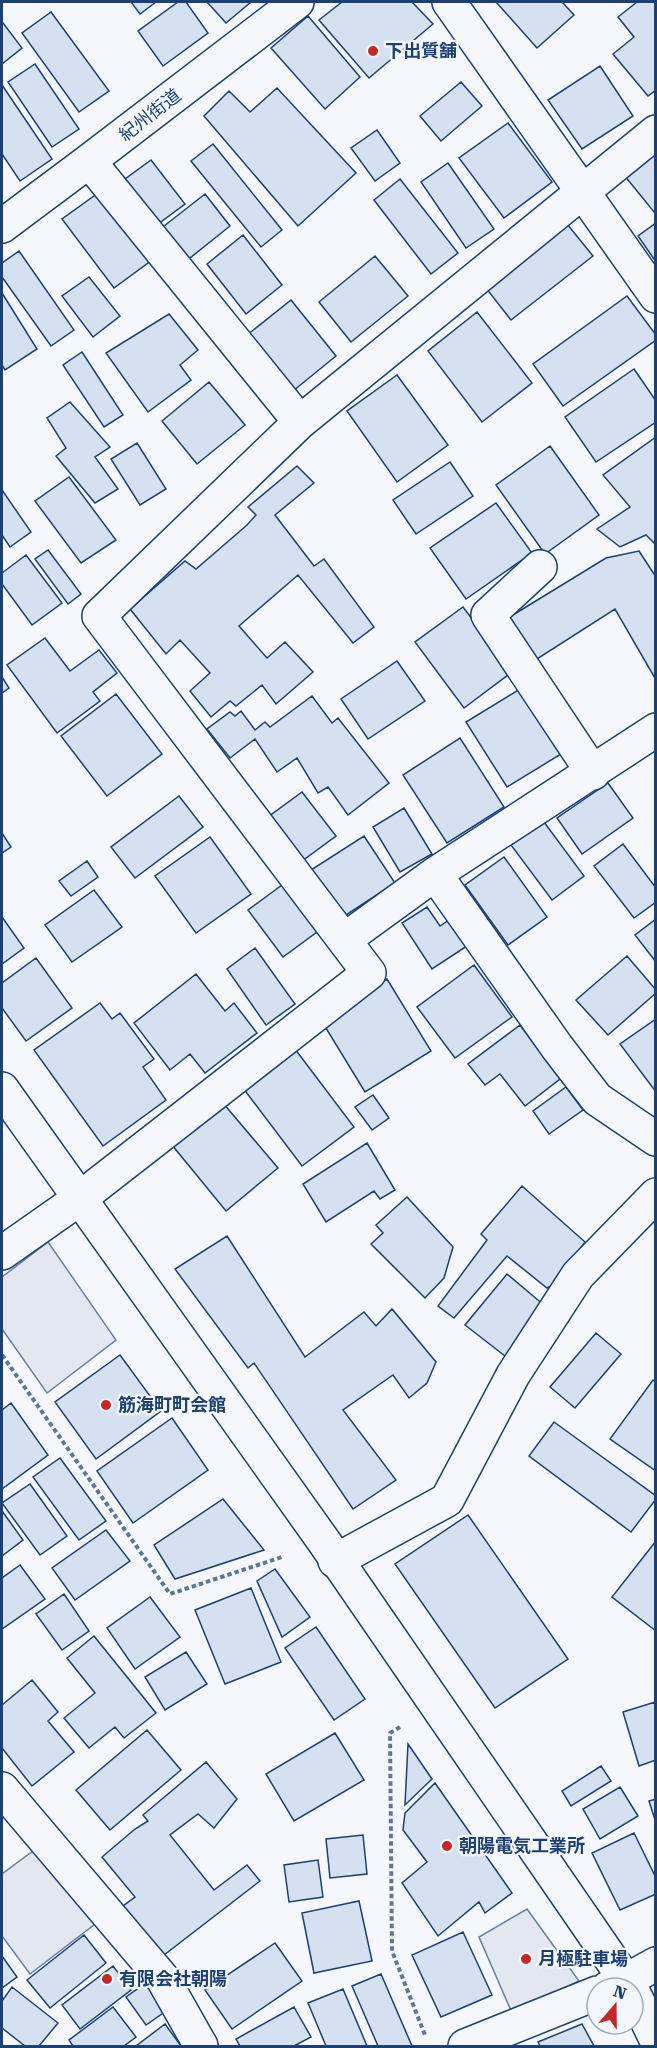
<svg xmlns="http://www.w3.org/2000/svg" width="657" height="2048" font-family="'Roboto Serif','Noto Sans JP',serif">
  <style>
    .parking { fill: #e3e8f0; stroke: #687fa3; stroke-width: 1.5 }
    .building { fill: #d5e0f0; stroke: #1d3f73; stroke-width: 1.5 }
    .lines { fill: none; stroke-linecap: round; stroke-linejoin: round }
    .street-casing { stroke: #1d3f73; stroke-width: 36 }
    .secondary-casing { stroke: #1d3f73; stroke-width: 36 }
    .path { stroke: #5e769c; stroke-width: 4; stroke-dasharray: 4.5 3; stroke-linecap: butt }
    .street { stroke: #f4f7fb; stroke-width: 33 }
    .secondary { stroke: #f4f7fb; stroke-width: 33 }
    .poi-dot { fill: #c62828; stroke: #f4f7fb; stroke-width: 2 }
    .labels { text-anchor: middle; stroke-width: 4.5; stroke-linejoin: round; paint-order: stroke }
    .poi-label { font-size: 18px; font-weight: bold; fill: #1d3f73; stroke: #f4f7fb; text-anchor: start }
    .street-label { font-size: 18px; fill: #1d3f73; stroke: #f4f7fb }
  </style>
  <rect width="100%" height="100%" fill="#f4f7fb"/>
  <path class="parking" d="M48 1242 116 1340 47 1393 2 1329V1277Z
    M37 1848 95 1924 30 1974 2 1936V1874Z
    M527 1909 579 1981 512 2013 479 1937Z"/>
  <path class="building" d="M131 2H156L140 14Z
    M178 2H186L208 33 163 66 138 31Z
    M207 2H251L226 23Z
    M342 2H412L433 24 369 78 319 20Z
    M496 2H562L574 15 537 48Z
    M637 2H656V90L648 96 613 54 634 37 618 17Z
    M51 12 109 91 79 112 22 33Z
    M308 16 360 77 325 109 271 48Z
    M3 23 22 48 2 64V24Z
    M35 64 79 129 52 147 8 82Z
    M600 66 633 116 582 149 548 100Z
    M461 82 482 106 441 141 420 116Z
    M2 85 52 159 20 181 2 154Z
    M277 88 356 173 298 226 204 116 229 91 250 112Z
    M508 123 552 182 504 218 459 158Z
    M377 130 400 163 375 181 351 148Z
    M656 142V210L654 212 620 170Z
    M213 144 282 230 261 247 191 161Z
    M151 160 185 204 154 227 121 182Z
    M448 163 494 229 466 248 421 182Z
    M400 179 458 253 431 274 374 200Z
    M101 191 152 260 114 288 62 219Z
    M205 194 230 226 185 262 159 230Z
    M563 219 593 256 511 320 482 283Z
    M656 223V258L654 259 638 236Z
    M243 235 282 285 246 314 207 264Z
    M19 251 74 330 51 346 2 277V263Z
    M375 256 408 296 351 342 319 302Z
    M89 277 120 316 93 337 62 296Z
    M2 293 37 349 5 370 2 365Z
    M627 296 656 335V340L563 406 533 364Z
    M291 300 336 356 293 391 247 335Z
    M477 312 532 383 482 422 428 351Z
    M169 314 198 350 180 365 191 380 148 412 106 353Z
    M82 352 123 415 104 427 63 365Z
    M634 369 656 401V422L596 462 565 417Z
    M397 375 448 445 397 482 347 411Z
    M209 382 245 425 197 464 162 421Z
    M70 402 110 447 95 457 118 489 95 503 56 456 66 448 47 418Z
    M656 437V545L646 535 620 547 597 529 630 507 603 475Z
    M137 443 166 489 140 505 111 459Z
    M550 446 599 515 545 554 496 485Z
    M450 462 473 496 416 534 393 500Z
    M297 466 314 483 275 515 314 566 324 559 374 627 353 643 298 575 239 626 267 658 285 642 313 672 276 704 262 685 236 706 230 701 211 717 190 691 210 673 180 640 166 654 130 609 185 561 196 569 247 525 256 515 248 507Z
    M69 477 116 540 81 563 35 501Z
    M2 490 31 532 10 547 2 535Z
    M496 503 532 553 466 599 430 548Z
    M48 550 81 594 68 604 35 559Z
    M639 551 656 577V680L615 609 537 659 508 618 606 558Z
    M26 555 62 603 32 625 2 584V573Z
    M463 607 512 672 464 708 415 642Z
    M45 638 70 671 99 650 117 673 93 692 100 701 57 733 7 665Z
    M397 661 425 701 368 739 341 699Z
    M2 677 9 688 2 693Z
    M520 689 561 754 507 787 466 722Z
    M116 694 162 754 107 796 61 736Z
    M312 696 332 723 338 718 389 783 348 815 328 787 318 793 297 758 277 772 255 739 230 758 207 729 230 712 235 716 241 711 255 730 265 722 270 727Z
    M460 738 504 807 447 843 403 775Z
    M608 783 633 818 582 854 557 818Z
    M302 792 336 836 302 861 268 817Z
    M179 796 203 827 135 878 111 847Z
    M404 808 432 854 400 872 373 827Z
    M544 822 584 876 552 900 511 845Z
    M2 833 11 847 2 853Z
    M364 836 395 883 343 917 311 870Z
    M210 837 251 894 196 933 155 876Z
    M623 844 656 888V902L634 918 594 866Z
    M504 857 547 917 508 945 465 885Z
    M87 861 98 877 71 896 59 881Z
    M282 885 317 932 283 957 248 910Z
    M94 890 122 927 72 962 45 925Z
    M427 907 440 926 452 918 470 944 432 969 402 923Z
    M2 917 24 948 2 964Z
    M656 919V962L635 935Z
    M255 948 295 1004 266 1025 227 969Z
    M627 956 656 990V993L608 1035 576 1000Z
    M36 958 72 1008 26 1041 2 1008V983Z
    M474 965 512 1017 455 1058 417 1007Z
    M196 974 225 1011 234 1003 257 1033 205 1073 190 1054 170 1070 134 1023Z
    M387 979 431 1051 365 1092 321 1020Z
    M100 1003 112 1019 120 1013 154 1059 143 1067 166 1100 103 1146 34 1050Z
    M656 1019V1092L620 1044Z
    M520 1025 560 1079 525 1106 500 1074 485 1085 468 1064Z
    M295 1049 354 1127 302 1166 243 1088Z
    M566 1087 583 1110 549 1134 533 1111Z
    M373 1095 389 1118 372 1130 355 1107Z
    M223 1103 278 1168 226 1211 172 1145Z
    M367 1143 395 1190 380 1199 374 1191 326 1222 303 1184Z
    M522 1186 585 1242 555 1284 547 1288 507 1256 454 1318 438 1306 487 1240 481 1234Z
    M407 1197 453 1247 444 1278 425 1298 371 1244 383 1233 376 1225Z
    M227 1236 305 1357 364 1312 376 1326 392 1309 436 1362 427 1383 409 1398 393 1375 343 1410 396 1480 353 1509 254 1363 248 1368 175 1269Z
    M507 1274 545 1306 505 1356 465 1325Z
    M596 1333 621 1354 575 1408 550 1387Z
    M120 1355 161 1411 96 1459 55 1402Z
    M653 1380 656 1382V1471L610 1439Z
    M11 1403 48 1455 2 1489V1410Z
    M172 1418 208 1470 133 1523 97 1471Z
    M554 1422 656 1496V1499L631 1532 529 1456Z
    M60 1458 106 1521 79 1540 33 1477Z
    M30 1484 67 1536 40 1555 2 1503Z
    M223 1499 264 1550 175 1579 154 1545Z
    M2 1511 23 1540 2 1556Z
    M468 1515 568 1659 495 1708 395 1564Z
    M106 1530 130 1561 75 1600 52 1568Z
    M656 1541V1631L612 1597Z
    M20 1565 45 1599 2 1629V1578Z
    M275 1569 310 1617 282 1637 257 1581Z
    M251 1588 281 1662 225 1684 195 1610Z
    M64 1594 89 1631 62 1650 36 1614Z
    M150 1597 180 1637 135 1669 107 1628Z
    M316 1627 365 1699 334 1720 285 1648Z
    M94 1636 156 1713 124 1738 115 1727 89 1748 64 1718 95 1693 67 1658Z
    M186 1652 207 1684 165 1710 145 1677Z
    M32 1680 58 1712 48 1721 74 1752 32 1786 2 1748V1705Z
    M655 1702 656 1760 639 1766 623 1712Z
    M147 1730 181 1770 110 1830 76 1790Z
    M335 1733 364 1780 294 1821 266 1774Z
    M408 1744 432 1779 405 1805Z
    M206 1762 237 1799 214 1828 198 1814 170 1835 214 1890 247 1865 260 1881 164 1955 123 1906 135 1897 102 1857 135 1829 148 1821 143 1815Z
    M601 1766 611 1781 571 1806 562 1791Z
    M435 1783 512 1893 485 1913 479 1902 438 1936 402 1883 427 1862 403 1830 405 1813Z
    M620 1787 638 1816 600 1839 583 1809Z
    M656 1799V1823L649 1801Z
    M634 1833 656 1878V1894L620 1910 592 1853Z
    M363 1835 367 1874 330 1878 326 1839Z
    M318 1860 323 1897 289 1902 284 1865Z
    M359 1901 372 1961 314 1973 302 1913Z
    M463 1932 492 1995 441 2017 412 1955Z
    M84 1935 106 1963 50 2008 27 1980Z
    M275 1943 302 1981 232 2029 205 1990Z
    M2 1956 17 1977 2 1988Z
    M113 1966 131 1990 80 2029 62 2005Z
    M381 1974 412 2046H378L352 1986Z
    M146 1983 166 2011 146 2025 126 1997Z
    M12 1987 58 2023 39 2046H25L2 2028V2001Z
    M343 1989 367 2046H326L308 2003Z
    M113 2007 136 2037 124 2046H73L69 2040Z
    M294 2007 311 2037 294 2046H240L236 2039Z
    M165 2024 181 2046H136Z
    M582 2024 594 2046H540L538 2042Z"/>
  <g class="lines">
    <defs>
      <path id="street" d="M449 2 656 296
        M89 161 300 422
        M2 226 89 161 297 2
        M540 567 488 615 593 773
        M435 874 557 1047 597 1099 656 1139
        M344 940 435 874 656 730
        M2 1253 79 1199 369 973 99 616 300 422 656 132
        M335 1561 447 1500 513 1375 578 1275 656 1195
        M2 1789 163 1979 201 2046
        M608 1988 627 1980 656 1964
        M465 2046 597 1993"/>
      <path id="secondary" d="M2 1089 325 1543 631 1988
        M633 1992 656 2039"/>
    </defs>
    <use href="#street" class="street-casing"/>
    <use href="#secondary" class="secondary-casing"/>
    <path class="path" d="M2 1355 170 1594 282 1557
      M400 1727 390 1733 392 1951 425 2035"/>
    <use href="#street" class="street"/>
    <use href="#secondary" class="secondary"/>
  </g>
  <g class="poi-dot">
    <circle cx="373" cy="51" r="6"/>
    <circle cx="106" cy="1405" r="6"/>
    <circle cx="447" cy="1846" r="6"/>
    <circle cx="526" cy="1959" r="6"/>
    <circle cx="107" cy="1979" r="6"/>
  </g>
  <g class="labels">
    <g class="poi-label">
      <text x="385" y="57">下出質舗</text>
      <text x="118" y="1411">筋海町町会館</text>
      <text x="459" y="1852">朝陽電気工業所</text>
      <text x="538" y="1965">月極駐車場</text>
      <text x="119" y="1985">有限会社朝陽</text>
    </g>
    <g class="street-label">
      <text transform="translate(150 115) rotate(-38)" y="6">紀州街道</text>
    </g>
  </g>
  <rect width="657" height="2048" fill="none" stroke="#1d3f73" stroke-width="6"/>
  <g transform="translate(615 2006) rotate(20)"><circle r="28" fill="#f4f7fb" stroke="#9eadc5" stroke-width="1.5"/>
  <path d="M0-4.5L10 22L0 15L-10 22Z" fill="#c62828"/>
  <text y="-9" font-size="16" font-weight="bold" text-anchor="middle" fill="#1d3f73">N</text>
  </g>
</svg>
